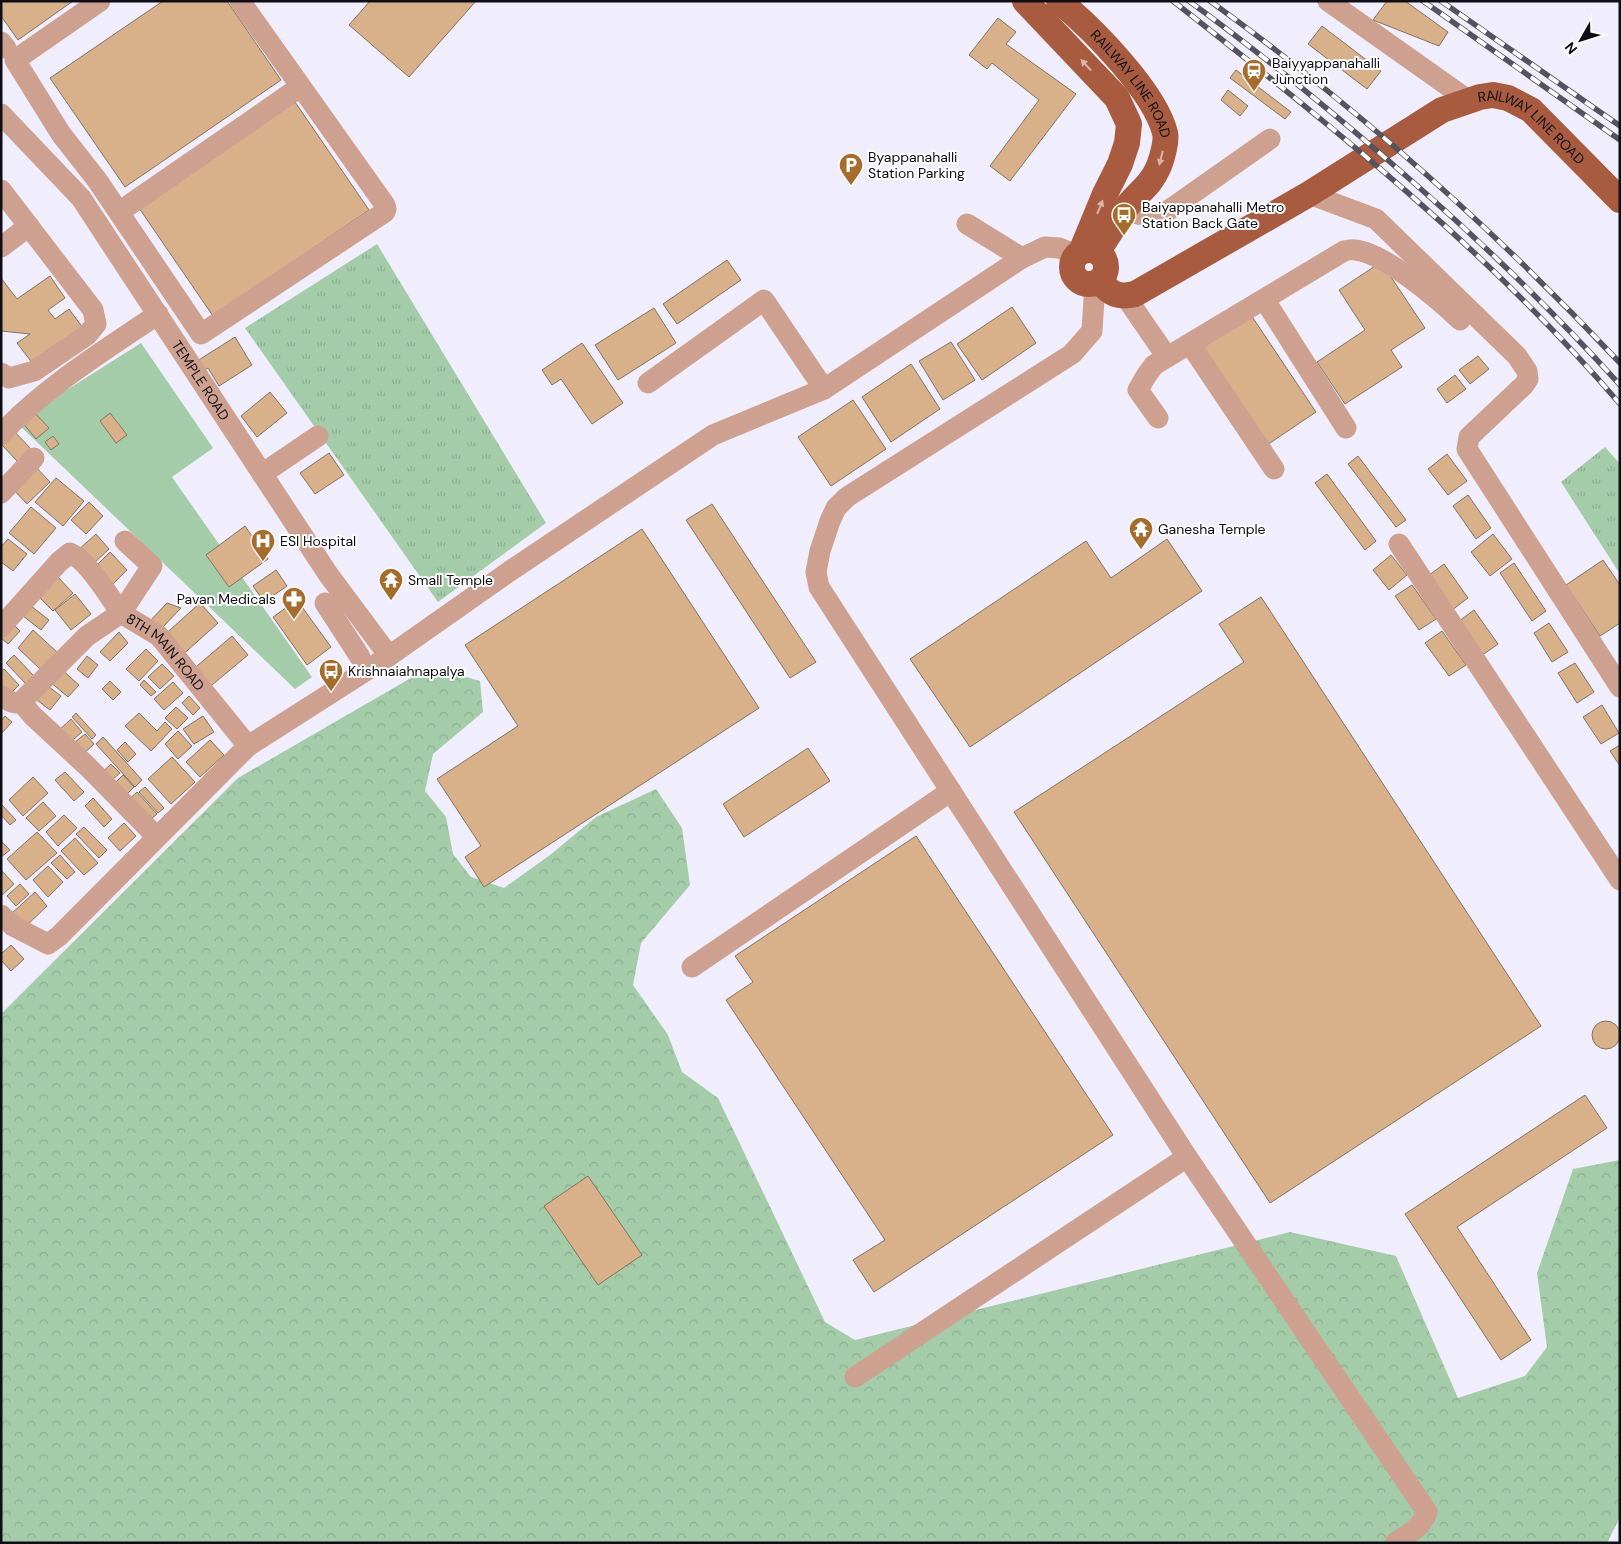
<svg xmlns="http://www.w3.org/2000/svg" width="1621" height="1544" font-family="'DM Sans',sans-serif">
  <style>
    .grass { fill: url(#grass-tufts) }
    .forest { fill: url(#forest-crowns) }
    .park { fill: #a4cca8 }
    .building { fill: #d8b18a; stroke: #837362 }
    .lines { fill: none; stroke-linecap: round; stroke-linejoin: round }
    .minor { stroke: #cda090; stroke-width: 21 }
    .major { stroke: #a85b3e; stroke-width: 26 }
    .rail-casing { stroke: #55535d; stroke-width: 5.5 }
    .rail { stroke: #fff; stroke-width: 4; stroke-dasharray: 11; stroke-linecap: butt }
    .oneway { fill: #d8b5a8 }
    .labels { text-anchor: middle; stroke-width: 4; stroke-linejoin: round; paint-order: stroke }
    .poi-label { font-size: 14px; fill: #0f0d15; stroke: #fff; text-anchor: start }
    .street-label { font-size: 14px; fill: #0f0d15; stroke: #fff }
  </style>
  <defs>
    <pattern id="grass-tufts" width="24" height="20" patternUnits="userSpaceOnUse" patternTransform="scale(1.25)"><rect width="24" height="20" fill="#a4cca8"/><path d="M3 7l-1-3M5 7V3M7 7l1-3M15 17l-1-3M17 17v-4M19 17l1-3" fill="none" stroke="#8cae90"/></pattern>
    <pattern id="forest-crowns" width="20" height="18" patternUnits="userSpaceOnUse" patternTransform="scale(1.25)"><rect width="20" height="18" fill="#a4cca8"/><path d="M2 6a3 3 0 1 1 6 0M12 15a3 3 0 1 1 6 0" fill="none" stroke="#8cae90"/></pattern>
  </defs>
  <rect width="100%" height="100%" fill="#f0eefc"/>
  <path class="grass" d="M377 244 546 523 438 602 245 328Z
    M1605 447 1620 464V574L1561 482Z"/>
  <path class="forest" d="M430 667 480 681 483 712 433 754 425 791 446 817 453 854 471 877 504 888 550 855 596 817 656 789 682 828 690 885 641 943 633 985 668 1035 682 1072 718 1098 825 1322 855 1340 1290 1232 1396 1256 1458 1398 1525 1376 1547 1347 1537 1273 1573 1169 1620 1160V1517L1607 1543H1V1014L238 778Z"/>
  <path class="park" d="M141 343 213 448 172 477 312 677 295 689 16 422Z"/>
  <path class="building" d="M1 1H73L18 40 1 16Z
    M163 1H227L281 80 125 187 50 78Z
    M370 1H476L409 77 349 25Z
    M1387 1H1405L1448 32 1439 46 1373 20Z
    M998 18 1016 32 1006 44 1076 94 1010 181 990 166 1039 100 992 63 987 69 969 55Z
    M1322 26 1381 71 1367 89 1308 44Z
    M1236 70 1291 112 1285 119 1230 78Z
    M1228 90 1248 106 1240 116 1221 100Z
    M295 102 369 210 213 316 139 208Z
    M727 260 741 280 677 324 663 304Z
    M1381 262 1425 328 1391 350 1402 367 1345 404 1317 362 1365 330 1339 290Z
    M50 276 65 298 48 310 55 319 69 309 83 328 33 364 17 343 30 334 1 331V278L17 299Z
    M1012 307 1036 343 982 380 957 344Z
    M654 308 676 343 618 380 595 345Z
    M1251 315 1316 412 1267 445 1202 348Z
    M235 337 252 365 219 386 208 368 200 373 194 363Z
    M951 342 975 380 943 400 919 361Z
    M582 343 623 403 592 424 561 379 552 385 542 370Z
    M1478 356 1489 369 1470 384 1459 370Z
    M911 364 940 409 891 442 862 397Z
    M1455 375 1466 389 1447 403 1437 389Z
    M270 392 287 413 257 437 241 416Z
    M853 400 886 449 831 486 798 437Z
    M34 412 49 428 36 439 22 422Z
    M110 413 127 435 116 443 100 421Z
    M11 428 32 450 18 462 1 444Z
    M53 436 59 444 51 450 45 442Z
    M329 453 344 475 315 494 300 473Z
    M1447 454 1467 481 1448 495 1428 469Z
    M1358 456 1406 520 1396 527 1348 464Z
    M34 465 50 482 27 504 11 487Z
    M1327 474 1376 541 1365 550 1315 483Z
    M56 478 84 501 63 526 35 502Z
    M1468 495 1491 528 1476 539 1453 506Z
    M89 502 103 516 86 534 71 520Z
    M712 504 816 662 790 678 686 520Z
    M31 507 56 528 34 554 9 533Z
    M245 526 268 559 229 587 206 555Z
    M642 529 759 708 484 887 465 857 481 846 437 779 518 726 465 645Z
    M96 534 109 549 91 566 77 551Z
    M1493 534 1512 559 1490 576 1471 552Z
    M8 539 27 554 13 571 1 562V547Z
    M1167 539 1202 591 970 747 910 659 1086 541 1111 578Z
    M110 552 127 570 111 586 94 568Z
    M1391 555 1407 575 1389 590 1373 570Z
    M1603 560 1620 585V623L1600 636 1566 585Z
    M1514 563 1546 611 1532 621 1500 573Z
    M1444 564 1468 598 1452 610 1428 576Z
    M276 570 287 586 264 602 253 586Z
    M54 573 73 593 53 611 34 592Z
    M1412 585 1436 619 1419 630 1395 596Z
    M75 594 91 614 71 630 55 610Z
    M1261 597 1541 1026 1270 1203 1014 812 1244 662 1219 624Z
    M297 600 331 647 307 665 273 617Z
    M26 602 49 620 41 630 18 612Z
    M167 603 181 608 162 628 149 622Z
    M200 603 218 623 179 658 161 638Z
    M1474 610 1498 644 1481 656 1458 622Z
    M9 620 20 631 8 644 1 638V629Z
    M1549 623 1568 652 1552 662 1534 633Z
    M33 630 57 652 41 670 18 648Z
    M1442 631 1466 665 1449 676 1425 643Z
    M119 632 128 643 110 661 100 652Z
    M232 636 248 655 206 690 190 672Z
    M146 649 158 661 139 681 126 669Z
    M14 655 34 676 26 684 6 663Z
    M87 656 98 665 88 678 77 669Z
    M1575 663 1594 692 1577 703 1558 673Z
    M162 664 174 676 160 689 148 677Z
    M60 668 79 685 68 697 49 681Z
    M4 669 19 685 7 697 1 691V671Z
    M144 680 156 692 151 696 140 685Z
    M110 681 121 692 113 700 102 689Z
    M173 682 183 693 164 710 154 699Z
    M44 683 61 696 50 710 33 697Z
    M189 696 200 708 193 715 182 703Z
    M1602 705 1619 733 1601 744 1583 717Z
    M176 707 188 718 177 729 165 718Z
    M76 713 96 735 92 739 72 717Z
    M139 713 157 731 165 722 172 729 151 751 125 726Z
    M5 716 12 722 1 734V721Z
    M203 716 214 732 194 744 183 729Z
    M71 719 82 732 67 745 56 733Z
    M178 731 192 746 178 759 165 744Z
    M85 734 94 744 79 758 69 747Z
    M103 737 142 780 135 787 96 744Z
    M210 740 224 755 200 777 186 762Z
    M125 742 136 754 128 762 117 750Z
    M1620 745V766L1610 751Z
    M808 748 830 781 744 837 723 804Z
    M172 757 195 782 171 804 148 779Z
    M111 764 120 773 106 785 98 776Z
    M65 772 84 792 74 801 55 780Z
    M123 775 134 787 121 800 110 788Z
    M33 777 48 793 23 816 9 800Z
    M145 787 164 808 158 813 139 792Z
    M137 792 157 814 145 824 125 803Z
    M93 798 112 819 104 827 85 806Z
    M43 802 56 816 39 831 26 818Z
    M1 804 16 820 10 825 1 815Z
    M64 815 77 828 58 846 46 832Z
    M124 823 136 836 120 851 108 838Z
    M84 827 107 850 99 858 76 834Z
    M37 832 57 853 26 880 7 859Z
    M916 836 1113 1135 874 1292 853 1260 885 1240 726 1000 753 982 735 956Z
    M75 838 98 863 84 875 61 851Z
    M1 841 10 850 1 857Z
    M60 855 75 872 67 879 51 863Z
    M48 866 63 882 48 897 33 880Z
    M1 870 14 884 1 896Z
    M20 884 29 894 16 906 7 896Z
    M35 892 47 906 24 928 11 914Z
    M11 945 24 959 11 971 1 960V954Z
    M1592 1035a14 14 0 1 1 28 0a14 14 0 1 1-28 0Z
    M1585 1095 1607 1128 1457 1227 1531 1340 1501 1360 1405 1214Z
    M588 1176 642 1255 598 1285 544 1206Z"/>
  <g class="lines">
    <g class="minor">
      <path d="M100 1 15 60 61 134 97 180 201 334 385 212 386 209 385 205 240 1"/>
      <path d="M1328 1 1468 100"/>
      <path d="M1 42 6 48"/>
      <path id="s1" d="M1 114 81 198 328 574 389 656"/>
      <path d="M1 190 93 310 96 324 87 335 34 371 9 378 1 373"/>
      <path d="M1309 194 1376 219 1517 356 1527 371 1528 379 1524 385 1469 437 1467 449 1620 687"/>
      <path d="M1127 207 1138 214 1159 217 1270 139"/>
      <path d="M119 212 300 87"/>
      <path d="M967 224 1022 258"/>
      <path d="M1 247 29 226"/>
      <path d="M1095 283 1092 331 1072 354 847 497 836 508 830 521 820 551 816 572 819 587 1187 1157 1427 1512C1422 1528 1408 1534 1395 1543"/>
      <path d="M1125 296 1167 357"/>
      <path d="M1264 299 1346 428"/>
      <path d="M1190 344 1274 469"/>
      <path d="M648 383 764 300 824 389"/>
      <path d="M1158 418 1138 390 1146 376 1154 365 1344 251C1348 250 1352 249 1355 250 1385 253 1439 300 1460 320"/>
      <path d="M1 434C46 386 104 351 158 314"/>
      <path d="M262 474 318 436"/>
      <path d="M1 493 34 458"/>
      <path d="M1399 544 1620 880"/>
      <path d="M325 603 360 657"/>
      <path d="M1 627 59 562 70 553C88 560 110 598 121 613L152 566 125 541"/>
      <path id="s2" d="M1 696C8 700 14 705 21 702L87 636 121 613 159 636 248 746"/>
      <path d="M21 702 33 716 88 767 157 837"/>
      <path d="M1 915 13 926 48 944 59 936 248 746 389 656 510 571 713 435 824 389 1022 258 1045 247 1059 248 1077 255"/>
      <path d="M692 967 951 791"/>
      <path d="M855 1377 1187 1157"/>
    </g>
    <g class="major">
      <path d="M1025 1 1117 98 1129 124 1127 143 1120 164 1105 194 1081 252"/>
      <path id="s3" d="M1059 1C1093 29 1155 92 1165 133 1167 141 1162 158 1159 166 1150 187 1139 191 1126 208 1116 222 1107 238 1097 252"/>
      <circle cx="1089" cy="267" r="17"/>
      <path id="s4" d="M1100 281C1110 294 1118 298 1135 294L1309 194 1442 110 1480 97 1493 95 1508 98 1531 110 1620 200"/>
    </g>
    <defs>
      <path id="rail" d="M1173 1C1331 125 1489 251 1620 404
        M1189 1C1259 52 1324 105 1390 162 1471 232 1548 305 1620 385
        M1210 1C1358 108 1495 230 1620 363
        M1423 1 1620 140
        M1441 1 1620 126"/>
    </defs>
    <use href="#rail" class="rail-casing"/>
    <use href="#rail" class="rail"/>
  </g>
  <defs><path id="oneway-solid" d="M-6-.8H1V-3.2L6.5 0L1 3.2V.8H-6Z" transform="scale(1.25)"/></defs>
  <g class="oneway">
    <use href="#oneway-solid" transform="translate(1086 65) rotate(-133)"/>
    <use href="#oneway-solid" transform="translate(1161 158) rotate(104)"/>
    <use href="#oneway-solid" transform="translate(1100 207) rotate(-68)"/>
  </g>
  <defs>
    <symbol id="station-pin" viewBox="-11 -11 22 30"><path d="M0 17L-7.5 6A9.5 9.5 0 1 1 7.5 6Z" fill="#a66c2b" stroke="#fff"/><path d="M-3-6H3Q5-6 5-4V2Q5 4 3 4L4.5 6H3L1.5 4h-3L-3 6H-4.5L-3 4Q-5 4-5 2V-4Q-5-6-3-6ZM-3.5-4v3h7v-3ZM-3.5 1v1.5H-2V1ZM2 1v1.5H3.5V1Z" fill="#fff"/></symbol>
    <symbol id="parking-pin" viewBox="-11 -11 22 30"><path d="M0 17L-7.5 6A9.5 9.5 0 1 1 7.5 6Z" fill="#a66c2b" stroke="#fff"/><path d="M-3.5-5.5H1a3.5 3.5 0 0 1 0 7H-1V5.5H-3.5ZM-1-3.4V-.6H.8a1.4 1.4 0 0 0 0-2.8Z" fill="#fff"/></symbol>
    <symbol id="bus-pin" viewBox="-11 -11 22 30"><path d="M0 17L-7.5 6A9.5 9.5 0 1 1 7.5 6Z" fill="#a66c2b" stroke="#fff"/><path d="M-5-6H5V4H4V6H2V4H-2V6H-4V4H-5ZM-3.5-4V0h7V-4ZM-3.5 1.2v1.5H-2V1.2ZM2 1.2v1.5H3.5V1.2Z" fill="#fff"/></symbol>
    <symbol id="temple-pin" viewBox="-11 -11 22 30"><path d="M0 17L-7.5 6A9.5 9.5 0 1 1 7.5 6Z" fill="#a66c2b" stroke="#fff"/><path d="M0-6L5-2H3V0L6.5 2.5H4V6H1.5V3h-3V6H-4V2.5H-6.5L-3 0V-2H-5Z" fill="#fff"/></symbol>
    <symbol id="hospital-pin" viewBox="-11 -11 22 30"><path d="M0 17L-7.5 6A9.5 9.5 0 1 1 7.5 6Z" fill="#a66c2b" stroke="#fff"/><path d="M-5-5h3v3.5h4V-5h3V5h-3V1.5h-4V5h-3Z" fill="#fff"/></symbol>
    <symbol id="pharmacy-pin" viewBox="-11 -11 22 30"><path d="M0 17L-7.5 6A9.5 9.5 0 1 1 7.5 6Z" fill="#a66c2b" stroke="#fff"/><path d="M-2-6h4v4h4v4h-4v4h-4v-4h-4v-4h4Z" fill="#fff"/></symbol>
  </defs>
  <g fill-rule="evenodd">
    <use href="#station-pin" x="1240" y="57" width="28" height="38"/>
    <use href="#parking-pin" x="837" y="151" width="28" height="38"/>
    <use href="#bus-pin" x="1110" y="201" width="28" height="38"/>
    <use href="#temple-pin" x="1127" y="515" width="28" height="38"/>
    <use href="#hospital-pin" x="249" y="527" width="28" height="38"/>
    <use href="#temple-pin" x="377" y="566" width="28" height="38"/>
    <use href="#pharmacy-pin" x="280" y="585" width="28" height="38"/>
    <use href="#bus-pin" x="317" y="657" width="28" height="38"/>
  </g>
  <g class="labels">
    <g class="poi-label">
      <text x="1272" y="68">Baiyyappanahalli<tspan x="1272" dy="16">Junction</tspan></text>
      <text x="868" y="162">Byappanahalli<tspan x="868" dy="16">Station Parking</tspan></text>
      <text x="1142" y="212">Baiyappanahalli Metro<tspan x="1142" dy="16">Station Back Gate</tspan></text>
      <text x="1158" y="534">Ganesha Temple</text>
      <text x="280" y="546">ESI Hospital</text>
      <text x="408" y="585">Small Temple</text>
      <text x="276" y="604" text-anchor="end">Pavan Medicals</text>
      <text x="348" y="676">Krishnaiahnapalya</text>
    </g>
    <g class="street-label">
      <text dy="5" stroke="none"><textPath href="#s3" startOffset="111">RAILWAY LINE ROAD</textPath></text>
      <text dy="5" stroke="none"><textPath href="#s4" startOffset="501">RAILWAY LINE ROAD</textPath></text>
      <text dy="5" stroke="none"><textPath href="#s1" startOffset="334">TEMPLE ROAD</textPath></text>
      <text dy="5" stroke="none"><textPath href="#s2" startOffset="216">8TH MAIN ROAD</textPath></text>
    </g>
  </g>
  <rect width="1621" height="1544" fill="none" stroke="#0f0d15" stroke-width="5"/>
  <g transform="translate(1581 40) rotate(231)" stroke="#ffffff" stroke-width="4" paint-order="stroke">
  <path d="M0-4L9 19L0 12L-9 19Z" fill="#0f0d15"/>
  <text y="-8" font-size="14" font-weight="bold" text-anchor="middle" fill="#0f0d15">N</text>
  </g>
</svg>
